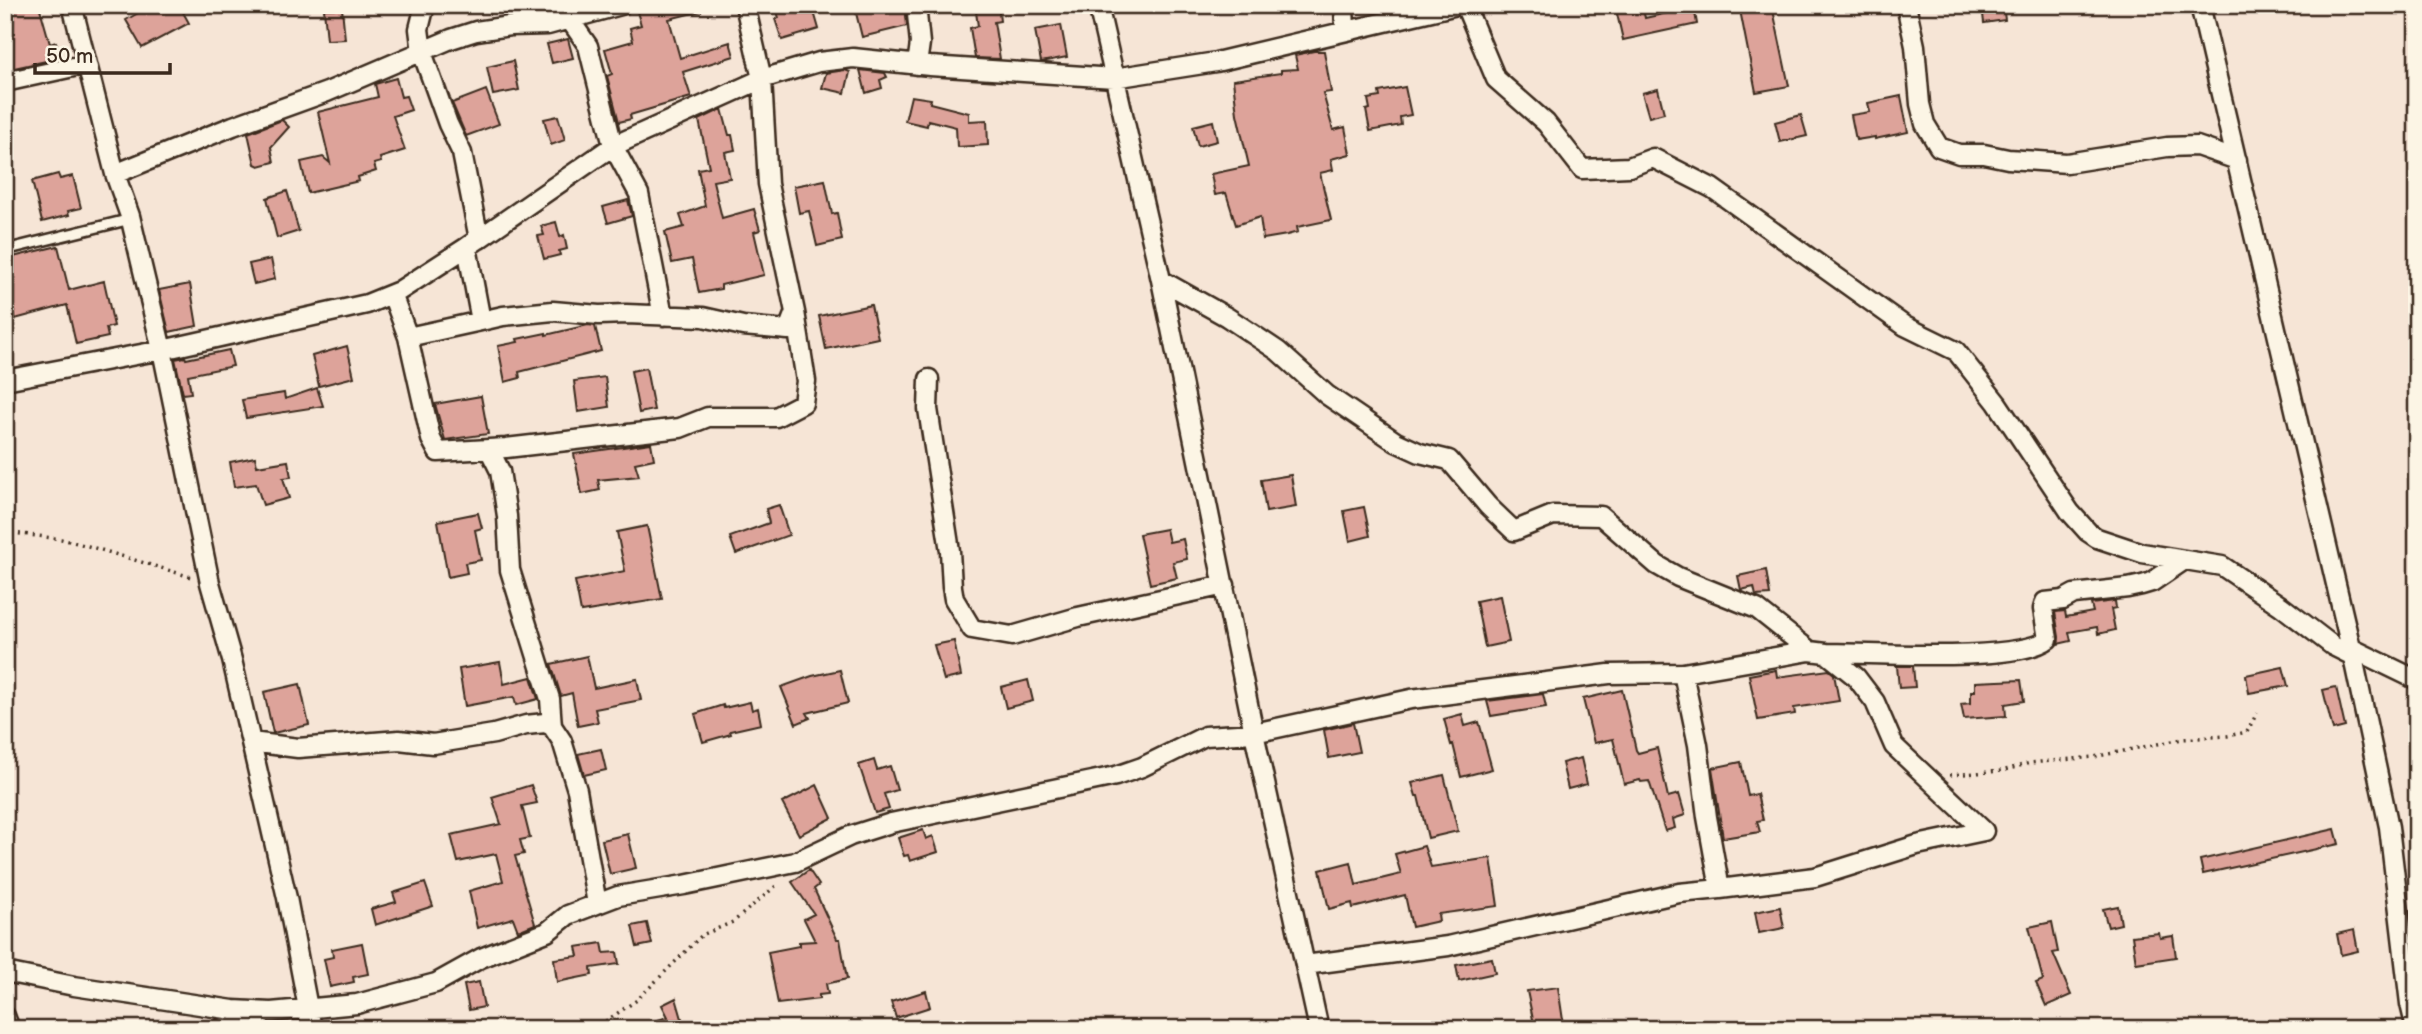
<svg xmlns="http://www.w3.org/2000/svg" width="2422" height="1034" font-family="'Balsamiq Sans',sans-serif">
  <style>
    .building { fill: #dda39a; stroke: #3b2a1e; stroke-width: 2 }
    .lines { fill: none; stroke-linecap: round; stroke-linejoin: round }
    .lane-casing { stroke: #3b2a1e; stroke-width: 14 }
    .street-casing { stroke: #3b2a1e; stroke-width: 23 }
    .path { stroke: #3b2a1e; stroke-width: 3.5; stroke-dasharray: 2 5; stroke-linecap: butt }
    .lane { stroke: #fcf5e5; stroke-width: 9 }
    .street { stroke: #fcf5e5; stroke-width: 18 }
  </style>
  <rect width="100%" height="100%" fill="#f6e5d6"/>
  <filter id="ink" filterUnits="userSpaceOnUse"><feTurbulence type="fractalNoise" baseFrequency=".0143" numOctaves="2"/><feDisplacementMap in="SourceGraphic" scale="14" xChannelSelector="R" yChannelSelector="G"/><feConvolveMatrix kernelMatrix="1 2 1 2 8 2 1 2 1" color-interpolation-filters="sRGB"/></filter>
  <g filter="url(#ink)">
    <path class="building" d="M24 5H39L50 44 56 42 60 58 5 70V43H10L5 23V10Z
      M133 5H179L189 23 142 48 126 20 138 13Z
      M635 5H700L701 11 669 19 680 58 730 42 734 56 683 72 691 97 630 115 631 119 619 122 607 76 612 74 605 49 633 41 630 28 641 25Z
      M784 5H812L819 29 782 40 775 19 779 18 776 8Z
      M854 5H905L907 26 862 37Z
      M975 5H998L1000 21 994 22 1000 59 975 58 970 28 978 26Z
      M1615 5H1642L1645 18 1694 7 1697 24 1623 40Z
      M1739 5H1772L1789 86 1756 92Z
      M1982 5H2003L2005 20 1984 23Z
      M342 8 345 39 327 40 324 9Z
      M1061 25 1067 57 1041 62 1035 30Z
      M568 39 573 58 552 63 547 44Z
      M1314 51H1324L1331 92 1323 93 1333 130 1345 127 1350 154 1331 159 1333 170 1320 173 1331 220 1297 227 1298 232 1287 235 1263 239 1260 217 1236 225 1226 193 1215 195 1211 174 1249 166 1237 114 1233 80 1281 73V70L1298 69 1295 55Z
      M513 61 519 90 493 95 487 67Z
      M845 70 850 72 845 93 822 88 826 73Z
      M860 70 885 73 887 77 880 80 882 88 866 93Z
      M396 78 401 97 406 96 411 110 393 116 405 150 380 158 381 162 374 164 376 171 358 177 359 181 308 193 301 162 323 157 330 163 318 112 378 97 375 84Z
      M1405 87 1411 115 1400 117 1401 125 1370 131 1366 110 1370 109 1368 99 1380 97 1379 92Z
      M1658 89 1664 113 1649 117 1642 93Z
      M486 90 499 124 466 136 452 103Z
      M911 96 931 99 930 103 969 113V121L987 120 988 145 957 147 956 127 928 120 927 126 905 121Z
      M1901 96 1908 132 1875 139V137L1856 140 1851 115 1870 112 1868 103Z
      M722 109 729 135H732L735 150 725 152 730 178 713 181 722 218 754 209 760 230 754 232 764 275 721 285V289L699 293 692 259 672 263 665 232 684 227 680 215 705 206 698 169 709 167 699 120Z
      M1801 115 1807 136 1780 142 1775 122Z
      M558 116 565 140 551 145 544 119Z
      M282 120 289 127 271 147 274 162 259 166 255 164 248 133Z
      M1213 121 1217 141 1198 146 1193 126Z
      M58 174 60 179 73 176 81 208 68 211 69 215 42 222 32 181Z
      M825 180 832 214 837 213 842 240 817 246 809 211 799 213 794 186Z
      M287 191 299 231 277 238 267 198Z
      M628 200 632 216 608 223 603 207Z
      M556 222 560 237 564 235 567 249 559 251 560 255 544 259 538 236 544 235 541 226Z
      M58 246 69 290 104 281 114 326 106 328 108 337 76 344 67 305 15 319 10 300 5 301V266L11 264 9 258Z
      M271 259 275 279 254 284 249 264Z
      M190 284 197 326 169 332 159 290Z
      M871 305 878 338 826 349 819 316Z
      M588 325 595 326 601 351 519 372 520 378 505 382 498 346 518 342 517 339 546 333V335Z
      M347 346 354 377 319 386 312 356Z
      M229 350 233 366 188 375 191 393 183 394 175 359 185 357 186 359Z
      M646 368 654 410 639 413 631 371Z
      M605 377 609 407 578 412 574 381Z
      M317 388 323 406 246 418 242 400 284 393 285 399Z
      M481 396 488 434 445 440 435 404Z
      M651 443 654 459 635 463 639 476 598 480 600 490 582 494 574 454Z
      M255 457 257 466 288 461 291 477 283 478 289 498 263 505 256 484 234 487 230 462Z
      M1291 475 1296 507 1266 512 1261 480Z
      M779 505 789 535 736 554 730 537 769 523 766 509Z
      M1364 507 1370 536 1350 541 1344 511Z
      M478 513 482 528 475 530 481 560 465 563 467 573 448 577 438 521Z
      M647 526 662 599 581 612 575 581 625 571 617 532Z
      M1166 529 1169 542 1183 539 1187 559 1173 562 1177 578 1150 584 1139 534Z
      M1766 570 1770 595 1756 596 1754 587 1741 590 1738 576Z
      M1500 596 1509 642 1485 647 1476 601Z
      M2115 601 2116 608 2111 609 2115 630 2098 634 2097 627 2069 632 2071 641 2058 644 2059 637 2055 612 2065 611 2066 617 2093 612 2091 604Z
      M954 641 961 676 944 680 934 645Z
      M587 656 594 688 637 679 641 700 595 709 598 722 578 726 572 693 561 696 551 664Z
      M500 662 504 684 531 677 538 699 516 705 514 697 465 706 459 669Z
      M1897 666H1913L1915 687 1899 688Z
      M2283 667 2288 686 2249 693 2246 675Z
      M840 670 848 703 807 713 810 718 796 724 781 687 812 676Z
      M1776 670 1777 677 1829 670 1834 674 1839 701 1794 708 1795 714 1758 720 1749 675Z
      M1028 680 1033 701 1006 708 1001 687Z
      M2021 680 2024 701 2005 704 2006 716 1964 719 1961 704 1971 703V691H1975V682Z
      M300 684 309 725 273 733 264 692Z
      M2336 687 2345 727 2333 730 2323 690Z
      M1622 690 1636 750 1638 753 1657 748 1668 797 1679 794 1685 815 1673 819 1675 828 1665 831 1649 781 1641 782 1640 780 1624 784 1613 739 1594 743 1583 699Z
      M1543 694 1546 707 1491 716 1487 701Z
      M750 702 752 710 758 708 761 724 730 731 731 734 703 742 695 714 723 705 724 708Z
      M1462 714 1465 726 1479 722 1492 769 1461 777 1453 744 1451 745 1444 719Z
      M1353 723 1359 752 1329 758 1324 730Z
      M601 749 606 770 584 775 578 754Z
      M1581 758 1587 784 1568 789 1562 763Z
      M874 760 877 770 890 766 897 790 884 794 889 809 875 813 859 765Z
      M1741 762 1748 796 1757 794 1763 820 1757 821 1760 832 1723 838 1712 768Z
      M1444 775 1458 831 1428 838 1418 796H1416L1412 783Z
      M531 785 537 803 522 806 530 838 520 840 524 854 515 856 535 924 518 931 513 918 477 928 469 891 503 881 496 854 458 862 451 835 501 824 492 797Z
      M817 785 832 818 799 835 782 803Z
      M2335 829 2339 844 2203 874 2200 860Z
      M923 830 926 839 933 836 938 852 910 861 908 855 904 856 898 838Z
      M628 834 636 868 610 874 602 840Z
      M1424 846 1431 867 1491 858 1498 906 1438 914 1439 921 1412 927 1405 895 1353 908 1352 903 1329 909 1320 870 1351 862 1356 885 1401 874 1395 854Z
      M809 870 819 885 814 889 837 939H840L847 979 826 984 828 994 819 995V999L778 1004 768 952 799 946V942L815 941 804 919 814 914 792 882Z
      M425 883 433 906 375 925 371 909 396 902 393 893Z
      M2118 906 2121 924 2108 927 2103 909Z
      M1780 907 1784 928 1759 933 1755 912Z
      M2052 922 2058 952 2053 953 2071 995 2046 1006 2036 983 2043 980 2029 927Z
      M647 923 652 944 637 947 632 926Z
      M2354 930 2358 951 2341 955 2337 934Z
      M2159 933 2160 938 2173 936 2176 957 2136 963 2132 936Z
      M362 943 368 974 353 977 354 982 330 987 324 959 333 957 332 949Z
      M602 943 604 953 617 952 619 964 591 968 592 975 557 982 554 959 578 956 576 947Z
      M1492 958 1495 973 1459 981 1456 965Z
      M479 982 484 1007 469 1010 464 985Z
      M1558 987 1564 1027 1535 1029 1527 991Z
      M926 991 930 1007 896 1018 891 1002Z
      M676 998 685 1029H641V1025L668 1017 662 1005Z"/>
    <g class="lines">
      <defs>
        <path id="lane" d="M5 250 131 219"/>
        <path id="street" d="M72 5 115 174 130 216 162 350 210 583 232 660 287 898 312 1029
          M425 5 419 29 422 52 448 124 462 153 479 239
          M916 5 920 43 917 65
          M1098 5 1161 280 1254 733 1319 1029
          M1344 5 1345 31
          M1465 5 1496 79 1546 123 1582 169 1629 167 1653 158 1712 188 1905 326 1956 351 1997 403 2070 512 2088 532 2097 538 2142 553 2222 566 2281 606 2333 646 2353 656
          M1906 5 1915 46 1920 104 1925 124 1939 147 1959 154H1984L2008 159 2067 163 2167 147 2197 146 2237 160
          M2200 5 2351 648 2389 827 2410 1004 2416 1029
          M570 20 588 46 613 146 639 194 663 316
          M5 82 87 64
          M115 174 233 126 327 92 451 39 476 31 510 26 548 25 621 5
          M467 247 481 321 503 316 553 311 599 315 626 314 703 317 743 326 788 330 795 312 768 184 762 79 745 5
          M1161 280 1227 317 1278 351 1327 395 1396 442 1420 453 1449 460 1488 506 1514 531 1553 515 1601 516 1657 565 1678 577 1757 609 1810 651
          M392 294 408 337 431 439 438 452 506 448 680 428 708 417H776L803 403 806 381 795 312
          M408 337 481 321
          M929 379 928 409 950 551 952 587 954 599 972 629 1012 636 1078 617 1225 585
          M5 380 162 350 367 304 399 291 467 247 613 146 762 79 819 62 853 58 930 66 1114 78 1216 62 1457 5
          M489 449 500 471 507 516 510 570 550 699 552 726
          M2351 648 2417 680
          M1826 653C1869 653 2020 663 2048 639L2043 609 2045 602 2063 600 2074 594 2128 588 2142 585 2152 582 2183 561
          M251 742 298 748 399 740 433 744 494 734 526 725 545 723 552 726 562 741 577 790 597 904
          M1305 965 1448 946 1679 893 1720 889 1707 817 1698 745 1683 673
          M5 972 74 986 233 1010 271 1012 357 1004 436 983 481 958 547 932 568 915 618 896 684 885 795 862 850 836 891 823 1116 776 1142 767 1205 736 1254 733 1411 699 1609 674 1683 673 1810 651 1826 653 1856 677 1875 702 1894 746 1984 831 1917 845 1815 877 1720 889
          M5 1016 10 1029
          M221 1029 261 1016"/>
      </defs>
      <use href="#lane" class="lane-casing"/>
      <use href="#street" class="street-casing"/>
      <path class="path" d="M5 532 61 539 88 546 191 577
        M1950 775 2002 771 2030 763 2094 757 2182 739 2227 736 2247 732 2257 713
        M594 1029 637 1000 702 935 733 922 777 885"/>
      <use href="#lane" class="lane"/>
      <use href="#street" class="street"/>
    </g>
  </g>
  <rect width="2422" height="1034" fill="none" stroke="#fcf5e5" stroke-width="28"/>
  <rect x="14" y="14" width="2394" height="1006" fill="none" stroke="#3b2a1e" stroke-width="2.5" filter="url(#ink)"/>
  <path d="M35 63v10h135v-10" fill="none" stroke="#3b2a1e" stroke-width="3.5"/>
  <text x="46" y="63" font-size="21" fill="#3b2a1e" stroke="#fcf5e5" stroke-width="5" paint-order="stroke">50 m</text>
</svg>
